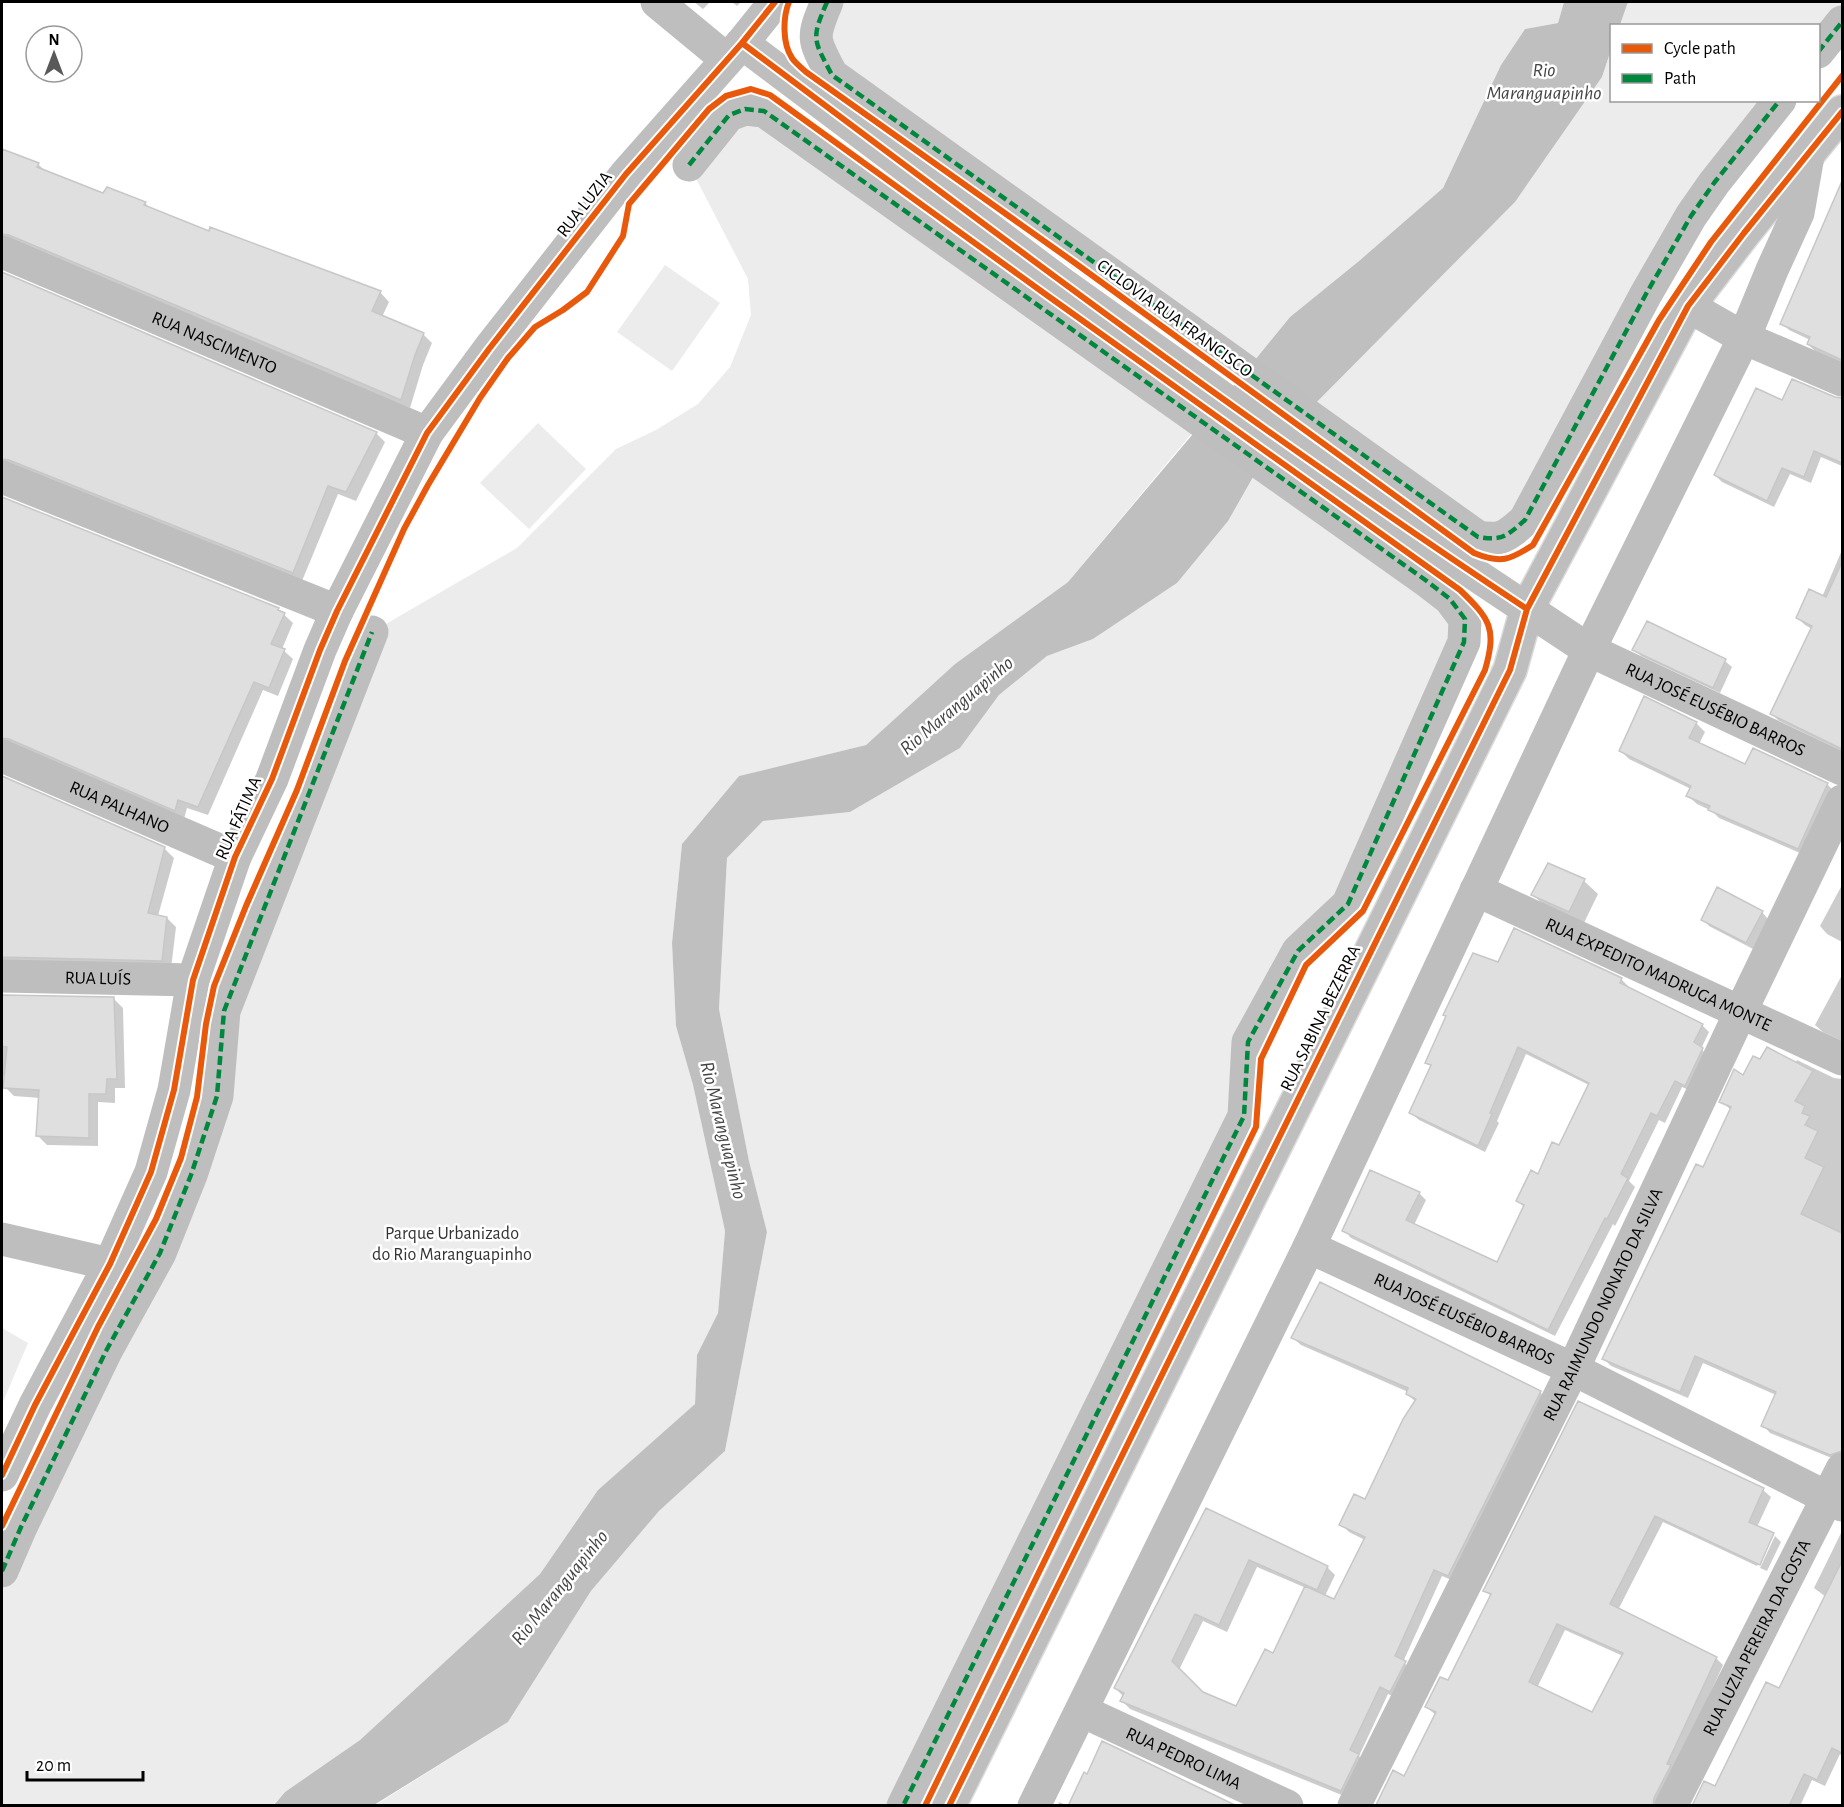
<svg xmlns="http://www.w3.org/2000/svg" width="1844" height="1807" font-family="'Alegreya Sans',sans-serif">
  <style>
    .green { fill: #ececec }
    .water { fill: #bfbfbf }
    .shadow { fill: #0003; fill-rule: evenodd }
    .building { fill: #dfdfdf; stroke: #c7c7c7; stroke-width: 1.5; fill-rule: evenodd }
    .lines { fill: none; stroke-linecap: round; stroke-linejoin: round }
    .major-casing { stroke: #dbdbdb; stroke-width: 36 }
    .minor { stroke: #bebebe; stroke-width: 33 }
    .major { stroke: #bebebe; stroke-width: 33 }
    .quiet { stroke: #00873e; stroke-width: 4.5; stroke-dasharray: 9 4.5; stroke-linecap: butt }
    .cycleway-casing { stroke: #fff; stroke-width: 10 }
    .cycleway { stroke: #e8590c; stroke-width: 6 }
    .labels { text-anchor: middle; stroke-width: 5; stroke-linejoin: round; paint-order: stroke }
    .street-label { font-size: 18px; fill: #000; stroke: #fff }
    .park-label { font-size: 18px; fill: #333; stroke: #fff }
    .water-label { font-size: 20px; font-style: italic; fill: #444; stroke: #fff }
  </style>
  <rect width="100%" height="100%" fill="#fff"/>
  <path class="green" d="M827 2H1564L1558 23 1525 29 1501 65 1443 188 1359 261 1290 317 1246 371 832 75Z
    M1628 2H1842V22L1818 26H1620Z
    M1611 50 1612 100 1780 101 1646 294 1494 539 1305 414 1515 202 1602 77Z
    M745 109 1202 421 1068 582 955 664 866 745 739 776 682 844 672 943 676 1026 693 1085 725 1231 718 1313 697 1355 695 1404 598 1490 540 1574 360 1740 285 1792 273 1805 2 1806V1571L160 1253 224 1011 372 632 517 548 616 449 656 430 698 404 730 367 751 315 748 279 689 165Z
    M665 265 720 303 672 371 617 332Z
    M538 423 586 469 529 529 480 483Z
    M1261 463 1465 619 1348 904 1248 1042 1244 1116 903 1805 374 1806 508 1722 591 1591 659 1511 725 1451 767 1232 749 1161 719 1009 727 858 763 821 850 812 960 748 999 695 1047 656 1093 639 1177 583 1198 555Z
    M2 1328 28 1343 2 1404Z"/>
  <path class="water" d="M1564 2H1628L1620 25 1612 26 1611 50 1602 77 1515 202 1305 414 1261 463 1228 521 1177 583 1093 639 1047 656 999 695 960 748 850 812 763 821 727 858 719 1009 749 1161 767 1232 725 1451 659 1511 591 1591 508 1722 374 1805 273 1806 285 1792 360 1740 540 1574 598 1490 695 1404 697 1355 718 1313 725 1231 693 1085 676 1026 672 943 682 844 739 776 866 745 955 664 1068 582 1246 371 1290 317 1359 261 1443 188 1501 65 1525 29 1558 23Z"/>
  <path class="shadow" d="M694 2H710L703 9Z
    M732 2H741L737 6Z
    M2 150 38 164 46 172 104 195 145 203 151 209 210 233 380 292 389 302 382 317 423 334 432 343 423 365 410 408 2 245Z
    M1823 228 1842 237V363L1815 351 1808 344 1810 340 1789 330 1782 323Z
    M2 274 376 433 385 442 356 501 338 494 302 581 2 470Z
    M1834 399 1842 400V466L1821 457 1811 483 1790 474 1774 507 1722 482 1715 475 1783 402Z
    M2 499 278 609 293 623 282 649 293 659 278 696 263 690 208 815 187 808 184 819 2 749Z
    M1842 550V751L1779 721 1772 714 1812 629 1805 625 1798 618 1822 597Z
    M1647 623 1725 661 1732 667 1720 693 1641 656 1634 649Z
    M1696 723 1705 732 1699 744 1746 766 1827 784 1836 793 1807 856 1719 818 1712 811 1697 804 1688 796 1691 789 1629 759 1620 750Z
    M2 778 165 849 174 858 158 916 167 918 176 927 171 969H2Z
    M1584 881 1598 894 1583 925 1547 908 1533 895Z
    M1842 885V942L1827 934 1820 926Z
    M1762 912 1768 919 1753 949 1709 926 1703 919Z
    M1515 930 1621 979 1629 987 1628 989 1702 1025 1709 1032 1701 1049 1709 1057 1693 1092 1682 1087 1665 1123 1659 1120 1629 1181 1635 1187 1615 1226 1613 1224 1555 1336 1351 1238 1344 1230 1419 1193 1426 1200 1414 1225 1498 1264 1524 1207 1518 1201 1560 1147 1589 1085 1526 1054 1497 1121 1499 1123 1485 1152 1419 1120 1411 1113 1432 1067 1427 1062 1499 964Z
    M1842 975V1041L1823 1032 1815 1025Z
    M2 996 114 999 123 1008 125 1088H115V1103L98 1102V1146L47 1145 38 1136 40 1098 14 1096 5 1087 6 1077 2 1076Z
    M1797 1060 1834 1078 1842 1079V1460L1839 1461 1770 1433 1763 1425 1776 1395 1703 1363 1688 1398 1611 1366 1604 1359 1704 1170 1731 1110 1721 1101 1761 1061 1795 1064Z
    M1293 1338 1540 1392 1548 1400 1456 1582 1442 1576 1403 1662 1412 1670 1398 1699 1388 1694 1359 1756 1366 1763 1349 1798 1130 1709 1122 1701 1124 1697 1115 1688 1206 1510 1327 1567 1335 1575 1325 1596 1334 1601 1365 1540 1349 1532 1341 1524 1366 1501 1416 1402 1407 1394 1408 1392 1301 1345ZM1257 1567 1306 1588 1274 1655 1236 1708 1202 1693 1179 1670 1203 1621 1227 1632Z
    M1579 1403 1763 1490 1771 1497 1757 1527 1774 1535H1772L1757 1566 1663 1522 1618 1610 1716 1658 1723 1665 1675 1771 1661 1806H1533L1522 1748 1490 1806H1378L1394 1772 1405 1778 1436 1715 1426 1707 1448 1682 1491 1596 1485 1590ZM1565 1630 1623 1656 1593 1714 1537 1688Z
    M1842 1531V1756L1840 1754 1825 1786 1812 1780 1800 1806H1694L1716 1788 1780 1690 1826 1597 1814 1588Z
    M1775 1536 1781 1542 1767 1571 1760 1568Z
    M1059 1802 1069 1806H1058Z"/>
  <path class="building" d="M2 149 39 163 37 167 103 193 107 187 146 202 144 205 209 231 210 227 381 291 372 311 424 333 415 355 401 400 9 235 2 234Z
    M1842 181V360L1807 344 1810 337 1780 324Z
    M2 272 377 432 346 492 328 486 293 573 9 460 2 459Z
    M1792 379 1835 397 1842 398V463L1814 451 1804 477 1782 468 1767 501 1714 475 1756 388 1782 400Z
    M2 497 279 608 278 610 285 613 271 644 285 649 269 688 254 682 198 807 178 800 175 811 9 739 2 738Z
    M1842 562V749L1770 714 1812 626 1796 618 1809 589 1826 597Z
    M1647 621 1726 659 1713 688 1632 650Z
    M1644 696 1697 722 1689 738 1745 764 1753 748 1828 783 1798 849 1708 810 1710 806 1686 796 1691 786 1619 751Z
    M2 776 165 847 148 913 167 917 162 961 2 957Z
    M1548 863 1585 879 1569 912 1531 895Z
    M1717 887 1763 911 1746 943 1701 920Z
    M1514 928 1622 978 1620 983 1703 1024 1694 1042 1703 1048 1685 1086 1675 1081 1657 1116 1651 1113 1621 1174 1628 1178 1607 1219 1605 1218 1548 1330 1342 1231 1370 1170 1420 1192 1406 1220 1497 1262 1524 1205 1516 1201 1531 1170 1538 1174 1552 1142 1559 1145 1589 1083 1518 1047 1490 1113 1492 1114 1478 1146 1409 1113 1431 1065 1425 1063 1446 1016 1443 1015 1473 953 1498 962Z
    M2 995 114 997 117 1079H107L106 1094H89V1138L36 1136 39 1090 3 1088 7 1047 2 1046Z
    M1767 1047 1813 1071 1795 1101 1805 1106 1802 1113 1810 1116 1805 1125 1818 1131 1805 1158 1824 1167 1801 1214 1842 1233V1451L1830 1455 1761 1426 1776 1392 1695 1356 1680 1392 1602 1359 1696 1164 1703 1167 1731 1107 1719 1102 1734 1069 1743 1075 1753 1056 1760 1059Z
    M1320 1282 1541 1391 1448 1576 1434 1570 1395 1656 1406 1661 1390 1692 1380 1687 1350 1750 1359 1754 1341 1791 1120 1701 1124 1693 1114 1688 1206 1508 1328 1566 1317 1590 1249 1560 1219 1625 1195 1614 1172 1661 1203 1692 1236 1706 1265 1649 1273 1653 1305 1586 1334 1599 1365 1537 1339 1525 1354 1494 1365 1499 1403 1419 1416 1399 1406 1394 1408 1388 1291 1338Z
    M1578 1401 1764 1488 1749 1522 1774 1533 1760 1565 1655 1516 1610 1604 1717 1657 1667 1764 1671 1765 1654 1798 1653 1806 1376 1805 1393 1770 1404 1776 1436 1712 1425 1707 1440 1677 1448 1680 1491 1594 1483 1591ZM1557 1624 1623 1653 1592 1712 1529 1682Z
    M1842 1561V1753L1832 1748 1817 1780 1804 1774 1789 1806H1692L1704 1781 1715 1786 1766 1682 1779 1688Z
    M1102 1741 1121 1750 1237 1806H1068L1084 1772 1087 1774Z"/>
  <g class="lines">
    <defs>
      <path id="major" d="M949 1806 1510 670 1527 609 1688 306 1744 233 1842 112"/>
    </defs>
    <use href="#major" class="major-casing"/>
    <g class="minor">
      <path d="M657 2 726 59"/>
      <path d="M827 2C811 39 813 39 832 75L1478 537C1502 541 1507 536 1525 520L1646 294 1691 216 1714 183 1780 100"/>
      <path id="s1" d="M742 43 1061 283 1401 525 1527 609 1589 650 1842 769"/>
      <path d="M1818 52 1842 22"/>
      <path d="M689 165 729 115 745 109 764 111 1424 579 1450 599 1465 619 1464 642 1348 904 1298 951 1248 1042 1244 1116 903 1806"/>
      <path id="s2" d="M2 252 427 433"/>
      <path d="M1688 306 1744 338 1842 380"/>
      <path d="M2 477 337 611"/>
      <path id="s3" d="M2 756 235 857"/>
      <path id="s4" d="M1476 890 1842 1059"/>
      <path id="s5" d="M2 976 193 980"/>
      <path d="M2 1239 110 1264"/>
      <path id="s6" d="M1309 1247 1573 1369 1842 1505"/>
      <path d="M2 1475 35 1405 110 1264 151 1172 174 1090 193 980 235 857 272 779 320 650 337 611 427 433 489 349 626 174 742 43 775 2"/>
      <path d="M2 1571 21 1527 106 1351 160 1253 191 1175 217 1096 224 1011 372 632"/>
      <path id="s7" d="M1082 1711 1287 1806"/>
      <path d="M1034 1806 1309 1247 1589 650 1744 338 1772 270 1798 213 1808 156"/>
      <path id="s8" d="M1354 1806 1573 1369 1741 1011 1842 801"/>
      <path id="s9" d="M1671 1806 1842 1469"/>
    </g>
    <use href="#major" class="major"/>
    <path class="quiet" d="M827 2C811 39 813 39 832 75L1478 537C1502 541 1507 536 1525 520L1646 294 1691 216 1714 183 1780 100
      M1818 52 1842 22
      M689 165 729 115 745 109 764 111 1424 579 1450 599 1465 619 1464 642 1348 904 1298 951 1248 1042 1244 1116 903 1806
      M2 1571 21 1527 106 1351 160 1253 191 1175 217 1096 224 1011 372 632"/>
    <defs>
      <path id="cycleway" d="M789 2C783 17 782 43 792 58 795 63 801 67 806 72L1075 263 1474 553C1501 564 1510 560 1533 545L1659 320 1711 242 1842 76
        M742 43C1000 237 1258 431 1527 609
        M2 1475 35 1405 110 1264 151 1172 174 1090 193 980 235 857 272 779 320 650 337 611 427 433 489 349 626 174 742 43 775 2
        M2 1526 98 1327 156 1219 181 1158 197 1097 206 1024 214 986 246 906 297 790 345 661 404 529 428 485 480 398 508 358 535 327 563 310 587 292 623 236 629 204 709 109 726 96 751 89 770 95 1048 296 1460 590C1490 619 1497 628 1485 670L1363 911 1306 965 1261 1059 1256 1127 925 1806
        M949 1806 1510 670 1527 609 1688 306 1744 233 1842 112"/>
    </defs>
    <use href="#cycleway" class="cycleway-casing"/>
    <use href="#cycleway" class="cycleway"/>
  </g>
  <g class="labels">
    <g class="street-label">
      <text transform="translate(584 204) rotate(-52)" y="6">RUA LUZIA</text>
      <text transform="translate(1175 318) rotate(36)" y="6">CICLOVIA RUA FRANCISCO</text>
      <text dy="6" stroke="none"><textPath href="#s2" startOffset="231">RUA NASCIMENTO</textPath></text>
      <text dy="6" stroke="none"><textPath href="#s1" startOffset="1182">RUA JOSÉ EUSÉBIO BARROS</textPath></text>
      <text dy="6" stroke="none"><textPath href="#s3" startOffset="128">RUA PALHANO</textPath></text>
      <text transform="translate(238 818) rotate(-66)" y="6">RUA FÁTIMA</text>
      <text dy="6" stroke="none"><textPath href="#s4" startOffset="201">RUA EXPEDITO MADRUGA MONTE</textPath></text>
      <text dy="6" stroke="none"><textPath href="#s5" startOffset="96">RUA LUÍS</textPath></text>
      <text transform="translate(1320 1018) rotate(-64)" y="6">RUA SABINA BEZERRA</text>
      <text dy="6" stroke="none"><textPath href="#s8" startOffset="560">RUA RAIMUNDO NONATO DA SILVA</textPath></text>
      <text dy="6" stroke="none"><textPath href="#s6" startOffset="171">RUA JOSÉ EUSÉBIO BARROS</textPath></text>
      <text dy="6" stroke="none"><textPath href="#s9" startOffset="189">RUA LUZIA PEREIRA DA COSTA</textPath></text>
      <text dy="6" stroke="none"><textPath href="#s7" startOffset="112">RUA PEDRO LIMA</textPath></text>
    </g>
    <g class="park-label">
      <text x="452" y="1239">Parque Urbanizado<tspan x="452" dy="21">do Rio Maranguapinho</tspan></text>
    </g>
    <g class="water-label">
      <text x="1544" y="76">Rio<tspan x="1544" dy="23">Maranguapinho</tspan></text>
      <text transform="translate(956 705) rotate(-40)" y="7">Rio Maranguapinho</text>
      <text transform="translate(724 1130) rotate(76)" y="7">Rio Maranguapinho</text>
      <text transform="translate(559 1587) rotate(-51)" y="7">Rio Maranguapinho</text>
    </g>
  </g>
  <rect width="1844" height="1807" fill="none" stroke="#000000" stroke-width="6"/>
  <rect x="1610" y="24" width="210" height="78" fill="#ffffff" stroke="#999999" stroke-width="1.5"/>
  <rect x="1622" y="44" width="30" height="9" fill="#e8590c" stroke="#999999" stroke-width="1.5"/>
  <text x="1664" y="54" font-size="18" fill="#000000">Cycle path</text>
  <rect x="1622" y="74" width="30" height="9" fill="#00873e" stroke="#999999" stroke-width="1.5"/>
  <text x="1664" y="84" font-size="18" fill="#000000">Path</text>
  <g transform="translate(54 54)"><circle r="28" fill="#ffffff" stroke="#999999" stroke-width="1.5"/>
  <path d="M0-4.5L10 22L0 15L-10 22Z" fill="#595959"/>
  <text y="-9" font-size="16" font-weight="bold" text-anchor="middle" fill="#000000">N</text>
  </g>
  <path d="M27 1771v9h116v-9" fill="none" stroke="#000000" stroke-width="3"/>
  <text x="36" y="1771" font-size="18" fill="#000000" stroke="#ffffff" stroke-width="4.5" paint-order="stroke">20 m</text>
</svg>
